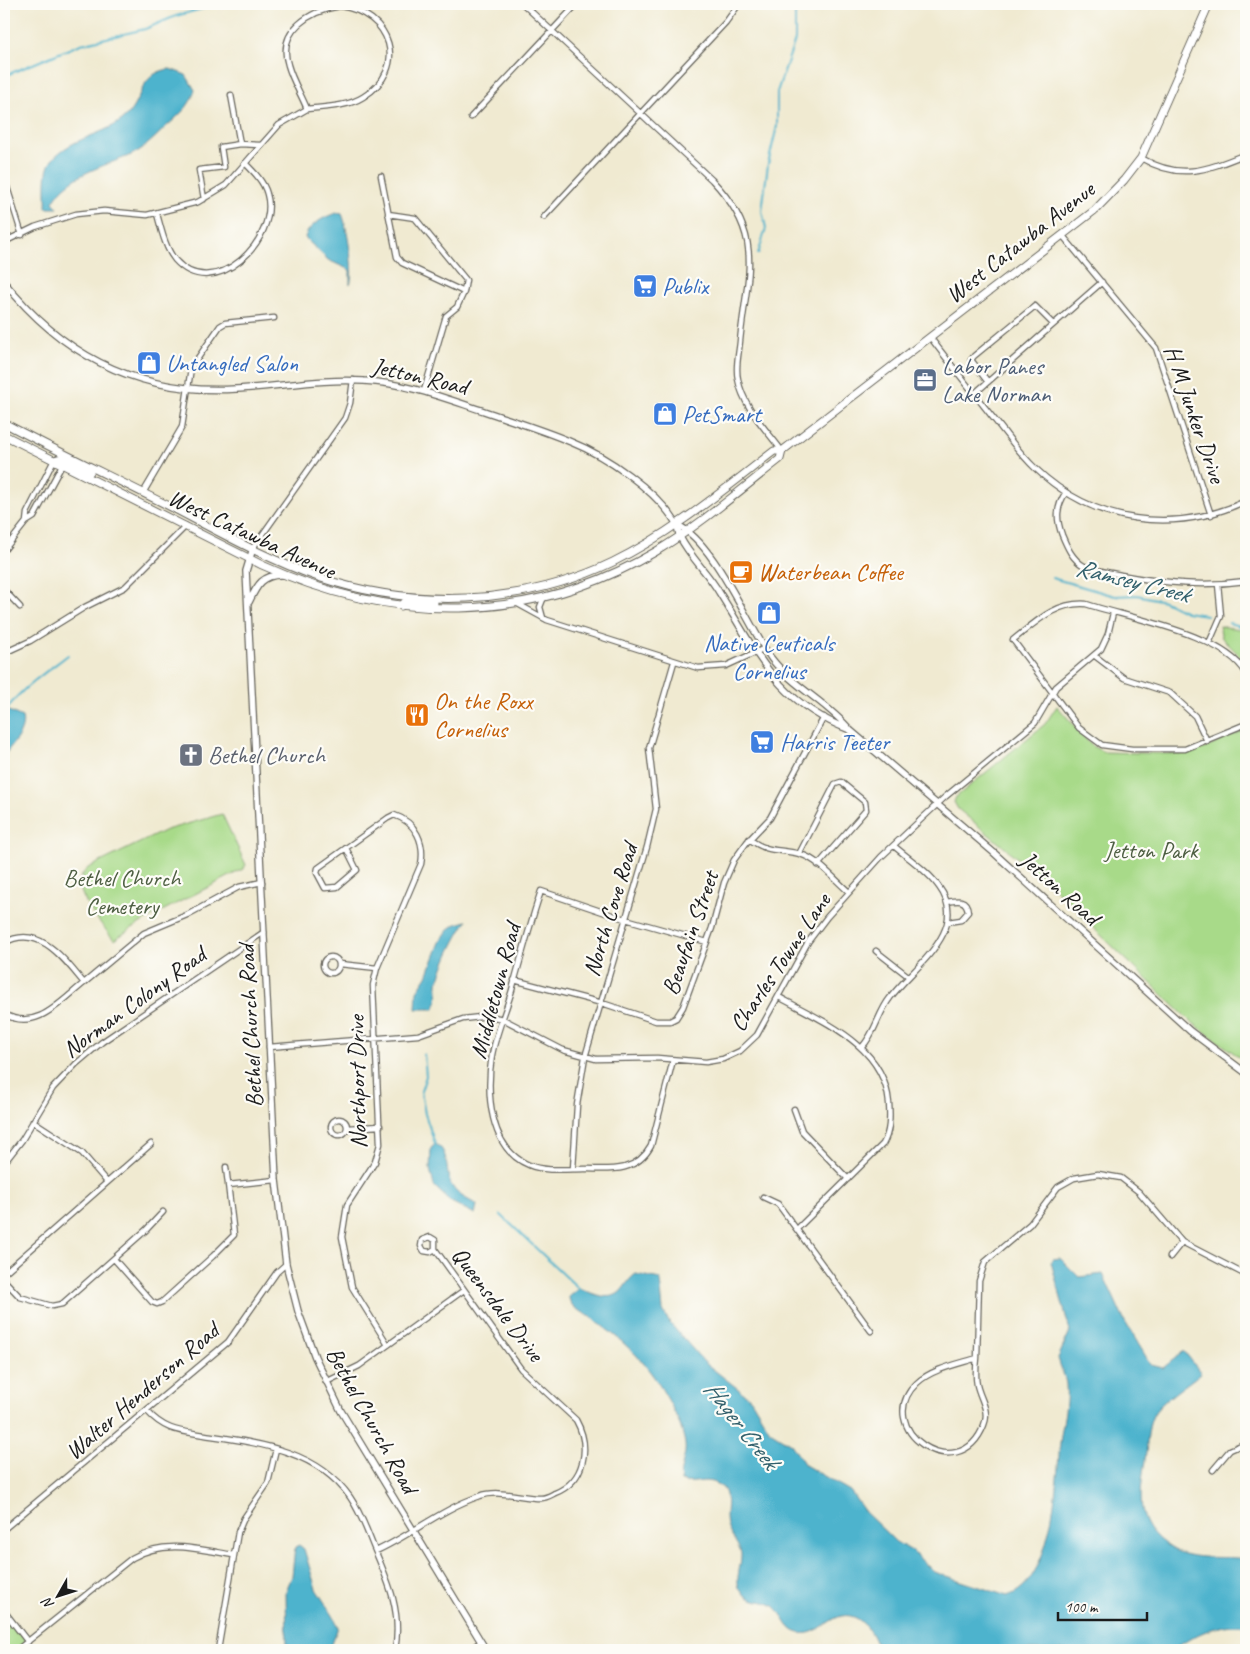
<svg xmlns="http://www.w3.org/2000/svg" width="1250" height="1654" font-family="Caveat,sans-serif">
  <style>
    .green { fill: #a8da89; stroke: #627b52 }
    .water { fill: #4eb3cd; stroke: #356874 }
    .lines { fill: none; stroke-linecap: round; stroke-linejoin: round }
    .stream { stroke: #4eb3cd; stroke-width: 2 }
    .minor-casing { stroke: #66645b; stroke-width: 7 }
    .tertiary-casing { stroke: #66645b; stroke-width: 8 }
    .secondary-casing { stroke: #66645b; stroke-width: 9 }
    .minor { stroke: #fff; stroke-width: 4.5 }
    .tertiary { stroke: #fff; stroke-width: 5.5 }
    .secondary { stroke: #fff; stroke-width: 7 }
    .labels { text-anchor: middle; stroke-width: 4.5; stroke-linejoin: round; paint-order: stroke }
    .street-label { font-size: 24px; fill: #1c1c1c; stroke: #fdfcf7 }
    .shop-label { font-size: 24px; fill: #366cbe; stroke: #fdfcf7; text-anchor: start }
    .service-label { font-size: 24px; fill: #4e5e75; stroke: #fdfcf7; text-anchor: start }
    .food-label { font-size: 24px; fill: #c56008; stroke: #fdfcf7; text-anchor: start }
    .worship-label { font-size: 24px; fill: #5b616d; stroke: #fdfcf7; text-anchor: start }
    .park-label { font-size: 24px; fill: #4d5e42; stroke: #fdfcf7 }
    .water-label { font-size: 25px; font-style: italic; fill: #32606c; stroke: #fdfcf7 }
  </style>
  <rect width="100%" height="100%" fill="#fdfcf7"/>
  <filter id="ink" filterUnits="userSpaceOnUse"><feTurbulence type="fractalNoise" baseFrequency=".02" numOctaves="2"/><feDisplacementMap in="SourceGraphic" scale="10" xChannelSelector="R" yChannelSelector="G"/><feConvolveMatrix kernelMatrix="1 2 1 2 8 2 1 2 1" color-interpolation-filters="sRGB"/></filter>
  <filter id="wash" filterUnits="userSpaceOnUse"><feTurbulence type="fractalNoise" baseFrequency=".0096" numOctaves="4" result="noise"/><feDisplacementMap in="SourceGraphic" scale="20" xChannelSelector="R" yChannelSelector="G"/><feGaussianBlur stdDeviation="1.12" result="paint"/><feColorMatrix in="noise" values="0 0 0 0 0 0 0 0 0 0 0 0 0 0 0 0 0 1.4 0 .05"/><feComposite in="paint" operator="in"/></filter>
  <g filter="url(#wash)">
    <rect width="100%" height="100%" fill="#f0ead1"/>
    <path class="green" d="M1219 626 1246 630V662L1222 638Z
      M1057 706 1092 746 1104 752 1180 754 1206 748 1246 729V1062L1190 1021 1080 915 1075 906 958 809 954 802 956 797 1045 724Z
      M222 814 246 865 243 869C200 893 154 912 114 940 104 927 74 895 81 878 82 874 85 871 88 868L166 830Z
      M4 1612 27 1642 16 1650H4Z"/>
    <path class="water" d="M170 69 186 75 195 90C190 107 180 114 167 126 156 136 146 148 131 155 105 166 68 174 53 202L58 208H46C47 195 43 171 52 160 70 138 101 136 122 120 144 103 137 73 170 69Z
      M337 213 342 214C347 225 355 274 350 284V270L328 260 305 238C307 226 325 216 337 213Z
      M9 711 22 717C26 732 11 745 4 756V712Z
      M467 921C455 939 446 958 439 979 436 989 440 1000 434 1009H416L417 991 427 976 440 942 448 930 456 924Z
      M435 1144C451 1151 444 1173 452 1186 458 1196 468 1199 477 1205L475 1214 451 1202 434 1186 430 1169 431 1148Z
      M1060 1258 1079 1277 1103 1274 1124 1320 1151 1365 1163 1368 1184 1351 1201 1373C1188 1384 1164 1399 1155 1412 1147 1425 1148 1439 1146 1453 1141 1491 1131 1524 1171 1548 1193 1562 1222 1555 1246 1559V1626C1219 1622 1195 1634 1173 1650H878C874 1638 869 1627 858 1619 834 1605 822 1638 799 1633 785 1630 784 1613 774 1606 767 1601 759 1602 752 1599 728 1589 742 1571 741 1553 738 1543 729 1535 727 1525 723 1509 735 1488 712 1482 701 1479 691 1485 681 1481 678 1470 687 1457 685 1444 681 1416 654 1372 633 1352 620 1339 604 1327 589 1316 584 1312 577 1311 573 1306 570 1303 569 1300 569 1296L579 1288C591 1293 609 1302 620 1292 626 1286 629 1278 636 1274L660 1279 663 1310 669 1322 704 1362 751 1399 770 1431 791 1444 805 1465 850 1491 865 1512 896 1542 912 1551 934 1572 1007 1596C1053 1583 1056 1483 1060 1444 1062 1424 1068 1405 1066 1384 1065 1375 1060 1367 1058 1358L1070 1331 1051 1262 1053 1259Z
      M299 1545 304 1549 316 1589 334 1617 338 1627 330 1650H287L286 1591 292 1576 295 1547Z"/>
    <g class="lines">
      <path class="stream" d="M4 76 81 44 145 29 176 16 220 4
        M758 254 766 228 762 211 768 164 777 126V92L795 40V4
        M1052 578 1115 596 1137 595 1164 601 1186 612 1206 615
        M1229 623 1246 628
        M4 716C12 694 49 670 68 655
        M424 1054 426 1076 421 1091 425 1114 435 1144
        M501 1215 579 1289"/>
    </g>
  </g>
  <g filter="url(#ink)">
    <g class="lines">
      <defs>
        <path id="minor" d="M523 4 712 180C766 237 747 272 740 341 739 353 735 367 738 379 743 407 766 429 782 451
          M946 4 947 5
          M340 6C391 13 410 68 363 97 347 107 324 107 307 109 301 94 292 80 288 65 277 30 310 11 340 6Z
          M471 117 577 4
          M240 144 260 145
          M1141 158C1181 181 1206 170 1246 154
          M381 176 397 257 402 263 464 292 457 307 446 316 424 391
          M6 184 22 235
          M204 199 199 170 224 167 221 147 240 144 231 95
          M157 214C161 228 165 248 175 260 214 304 280 239 267 194 264 182 254 172 245 163
          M388 214 415 218 466 280 464 292
          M544 217 726 22 739 4
          M1063 236 1156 348 1211 515
          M4 242 35 227 76 214 104 211 147 215 198 202 226 185 279 125 307 109
          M930 337C952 366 975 395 998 424 1010 439 1021 455 1035 468 1094 524 1173 535 1246 501
          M988 382 971 360 974 356 1035 306 1053 324
          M974 394 1102 282
          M1066 492C1056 507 1056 519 1062 535 1067 547 1072 559 1084 566 1095 571 1109 572 1121 575 1163 583 1203 587 1246 581
          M143 493 182 427 191 368 220 326 225 323 274 318
          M26 522 27 513 54 460
          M253 548 345 418 350 403 353 380
          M4 550 26 522 34 517 62 465
          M4 590 20 607
          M516 603 547 620 698 668 726 666 765 648
          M543 618 540 607 544 597
          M1210 641 1221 616 1218 584
          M4 653 30 641 85 607 125 587 186 526
          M1095 656 1124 678 1170 693 1195 716 1207 741
          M1246 673C1224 634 1129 618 1086 604 1055 602 1036 622 1013 640L1079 728 1102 745 1132 749H1185L1246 724
          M749 839C770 854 778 848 800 854 818 859 835 880 849 892
          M346 848 357 870 337 887 325 888 317 873 318 868 388 818 394 815C416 822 425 843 421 864L377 968 373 985 380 1144 375 1162 347 1205 342 1237 352 1287 388 1345
          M799 854 835 784 841 782 865 802 866 810 818 865
          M947 902C957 900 967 898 968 912L961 920 948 922
          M4 943C39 923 64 959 84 983 60 1002 36 1032 4 1014
          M876 951 908 976
          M323 965a8 8 0 1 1 16 0a8 8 0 1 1-16 0Z
          M340 964 377 968
          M514 980 602 1003 656 1021H670L676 1018 683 1007 712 928 724 883 734 860 747 842 770 818 824 717
          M84 983 144 933 187 915 239 887 262 882
          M779 997C824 1022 884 1045 889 1103 890 1118 890 1132 883 1144L797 1229
          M269 1047 418 1035 463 1019 489 1016 503 1019 563 1050 596 1059 657 1058 706 1062 723 1059 740 1051 757 1035 808 942 827 917 881 857 945 797 1035 723 1056 687 1101 649 1108 634 1113 613
          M862 1047C876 1032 878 1013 890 998 913 967 971 930 939 887 928 871 909 859 894 846
          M673 1060 651 1146C637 1172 612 1170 585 1169 568 1169 545 1172 529 1165 489 1149 486 1092 492 1055 496 1033 506 1011 512 990 521 957 530 924 541 891L615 916 707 942
          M794 1109 802 1131 848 1179
          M331 1127a8 8 0 1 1 16 0a8 8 0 1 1-16 0Z
          M33 1121 82 1153 107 1182
          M347 1128 380 1126
          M4 1163 22 1140 53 1088 76 1064 102 1042 264 932
          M573 1169 577 1105 585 1057 647 847 656 809 649 748 674 662
          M228 1185 276 1180
          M763 1197 778 1204 871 1331
          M1170 1257 1182 1242
          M114 1259 152 1302 157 1304 162 1302 213 1256 234 1235 226 1167
          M4 1273 151 1144
          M4 1280 20 1297 52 1306 62 1304 146 1230 163 1212
          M977 1358 979 1281 985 1262 1030 1224 1058 1187 1074 1178 1098 1174 1121 1178 1139 1192 1182 1242 1246 1275
          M977 1358C976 1367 975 1376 977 1385 980 1399 990 1410 984 1425 959 1490 870 1428 917 1383 932 1369 958 1364 977 1358Z
          M326 1382 359 1366 464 1290
          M147 1411C165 1431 180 1431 205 1435 258 1443 317 1450 350 1497 361 1513 367 1531 374 1548 389 1583 402 1612 395 1650
          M1213 1470 1230 1450 1246 1443
          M4 1529 228 1342 277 1272 286 1264
          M376 1551C411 1535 443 1508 480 1496 499 1489 521 1498 541 1498 546 1498 551 1495 555 1493 585 1481 591 1447 576 1420L521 1369 435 1249V1240L430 1237 422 1240 421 1246 424 1251 430 1252 435 1249
          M4 1611 28 1642
          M17 1650 132 1558C164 1539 198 1549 233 1555
          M218 1650 238 1532 244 1518 268 1483 276 1449
          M469 1650 481 1642"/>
        <path id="tertiary" d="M4 282C63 356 140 395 236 389 279 387 322 378 364 381 406 383 444 398 484 411 513 421 543 430 571 442 606 456 656 490 676 523 678 527 678 533 680 537 690 557 708 573 719 592 758 654 776 702 850 730
          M677 525C714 541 747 624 771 658 793 687 827 702 850 730L993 852 1190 1031 1246 1073
          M253 548 246 571 276 1180 286 1264 298 1311 315 1357 341 1411 486 1650
          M249 602C257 585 263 574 283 575"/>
        <path id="secondary" d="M4 423C59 452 116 479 171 507 219 532 267 559 318 577 412 609 522 606 613 562 672 533 722 491 774 451H782
          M4 435 262 565C391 624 530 625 655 552 699 526 739 491 780 459L782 451 1095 210 1124 180 1141 158 1209 4
          M54 460 61 458 90 472
          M401 606 406 601 434 603"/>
      </defs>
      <use href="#minor" class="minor-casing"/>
      <use href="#tertiary" class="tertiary-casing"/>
      <use href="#secondary" class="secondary-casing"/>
      <use href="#minor" class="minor"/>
      <use href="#tertiary" class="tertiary"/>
      <use href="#secondary" class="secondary"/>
    </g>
  </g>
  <defs>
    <symbol id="supermarket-square" viewBox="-11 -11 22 22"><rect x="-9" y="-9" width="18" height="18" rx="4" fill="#3f7fe0" stroke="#fdfcf7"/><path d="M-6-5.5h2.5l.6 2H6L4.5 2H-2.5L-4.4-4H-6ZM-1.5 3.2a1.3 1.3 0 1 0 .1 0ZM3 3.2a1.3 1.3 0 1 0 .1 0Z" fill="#fff"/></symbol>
    <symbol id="shop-square" viewBox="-11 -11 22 22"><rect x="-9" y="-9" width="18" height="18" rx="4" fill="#3f7fe0" stroke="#fdfcf7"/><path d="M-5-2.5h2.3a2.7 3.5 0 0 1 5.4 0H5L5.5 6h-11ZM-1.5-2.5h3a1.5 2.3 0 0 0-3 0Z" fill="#fff"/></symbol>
    <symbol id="office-square" viewBox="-11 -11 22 22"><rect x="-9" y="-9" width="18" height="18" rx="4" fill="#5c6f8a" stroke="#fdfcf7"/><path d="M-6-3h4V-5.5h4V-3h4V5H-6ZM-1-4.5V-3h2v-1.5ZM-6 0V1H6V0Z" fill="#fff"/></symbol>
    <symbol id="cafe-square" viewBox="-11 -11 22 22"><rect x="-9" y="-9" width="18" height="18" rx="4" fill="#e8710a" stroke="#fdfcf7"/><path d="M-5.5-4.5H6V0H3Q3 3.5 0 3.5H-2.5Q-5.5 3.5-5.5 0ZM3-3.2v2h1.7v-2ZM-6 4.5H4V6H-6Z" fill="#fff"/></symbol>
    <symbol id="restaurant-square" viewBox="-11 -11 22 22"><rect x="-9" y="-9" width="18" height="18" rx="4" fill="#e8710a" stroke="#fdfcf7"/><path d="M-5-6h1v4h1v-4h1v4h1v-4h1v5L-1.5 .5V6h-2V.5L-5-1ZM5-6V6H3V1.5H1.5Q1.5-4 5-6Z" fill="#fff"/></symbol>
    <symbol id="church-square" viewBox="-11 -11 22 22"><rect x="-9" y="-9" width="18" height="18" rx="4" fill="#6b7280" stroke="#fdfcf7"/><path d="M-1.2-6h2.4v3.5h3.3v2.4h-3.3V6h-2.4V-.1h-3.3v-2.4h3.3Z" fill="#fff"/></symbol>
  </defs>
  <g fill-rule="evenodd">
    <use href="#supermarket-square" x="631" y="272" width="28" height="28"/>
    <use href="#shop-square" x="135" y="349" width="28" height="28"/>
    <use href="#office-square" x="911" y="366" width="28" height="28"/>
    <use href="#shop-square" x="651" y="400" width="28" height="28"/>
    <use href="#cafe-square" x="727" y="558" width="28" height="28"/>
    <use href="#shop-square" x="755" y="599" width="28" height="28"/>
    <use href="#restaurant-square" x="403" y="701" width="28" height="28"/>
    <use href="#supermarket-square" x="748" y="728" width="28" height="28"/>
    <use href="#church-square" x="177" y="741" width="28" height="28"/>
  </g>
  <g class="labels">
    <g class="street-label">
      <text transform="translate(1020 242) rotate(-38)" y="8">West Catawba Avenue</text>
      <text transform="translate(420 376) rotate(13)" y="8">Jetton Road</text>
      <text transform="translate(1195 414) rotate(71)" y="8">H M Junker Drive</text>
      <text transform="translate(252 534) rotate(25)" y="8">West Catawba Avenue</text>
      <text transform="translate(1060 888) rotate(42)" y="8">Jetton Road</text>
      <text transform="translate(610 910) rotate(-73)" y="8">North Cove Road</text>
      <text transform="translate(690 933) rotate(-71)" y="8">Beaufain Street</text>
      <text transform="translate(780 962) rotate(-56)" y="8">Charles Towne Lane</text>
      <text transform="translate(495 991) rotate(-75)" y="8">Middletown Road</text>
      <text transform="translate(134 1002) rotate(-36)" y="8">Norman Colony Road</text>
      <text transform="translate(250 1026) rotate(-93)" y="8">Bethel Church Road</text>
      <text transform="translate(357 1082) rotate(-91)" y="8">Northport Drive</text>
      <text transform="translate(498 1304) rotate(53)" y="8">Queensdale Drive</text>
      <text transform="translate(142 1391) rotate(-41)" y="8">Walter Henderson Road</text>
      <text transform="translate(372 1420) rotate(61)" y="8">Bethel Church Road</text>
    </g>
    <g class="shop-label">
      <text x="662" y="294">Publix</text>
      <text x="166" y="371">Untangled Salon</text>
      <text x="682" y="422">PetSmart</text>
      <text x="769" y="651" text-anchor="middle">Native Ceuticals<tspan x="769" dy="28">Cornelius</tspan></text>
      <text x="780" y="750">Harris Teeter</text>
    </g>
    <g class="service-label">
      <text x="942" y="374">Labor Panes<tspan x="942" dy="28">Lake Norman</tspan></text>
    </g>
    <g class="food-label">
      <text x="758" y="580">Waterbean Coffee</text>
      <text x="434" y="709">On the Roxx<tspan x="434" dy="28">Cornelius</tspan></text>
    </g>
    <g class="worship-label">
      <text x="208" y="763">Bethel Church</text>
    </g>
    <g class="park-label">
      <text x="1151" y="858">Jetton Park</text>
      <text x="122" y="886">Bethel Church<tspan x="122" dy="28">Cemetery</tspan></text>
    </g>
    <g class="water-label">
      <text transform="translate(1133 580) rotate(14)" y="9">Ramsey Creek</text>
      <text transform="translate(742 1424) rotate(52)" y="9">Hager Creek</text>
    </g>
  </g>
  <rect width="1250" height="1654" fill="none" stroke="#fdfcf7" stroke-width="20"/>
  <g transform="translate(58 1596) rotate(231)" stroke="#fdfcf7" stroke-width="4" paint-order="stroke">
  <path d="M0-4L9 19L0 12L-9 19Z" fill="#1c1c1c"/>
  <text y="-8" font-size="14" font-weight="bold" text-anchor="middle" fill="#1c1c1c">N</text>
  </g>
  <path d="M1058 1612v8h89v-8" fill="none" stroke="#1c1c1c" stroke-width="2.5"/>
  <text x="1065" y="1612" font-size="15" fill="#1c1c1c" stroke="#fdfcf7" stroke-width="4" paint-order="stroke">100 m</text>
</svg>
